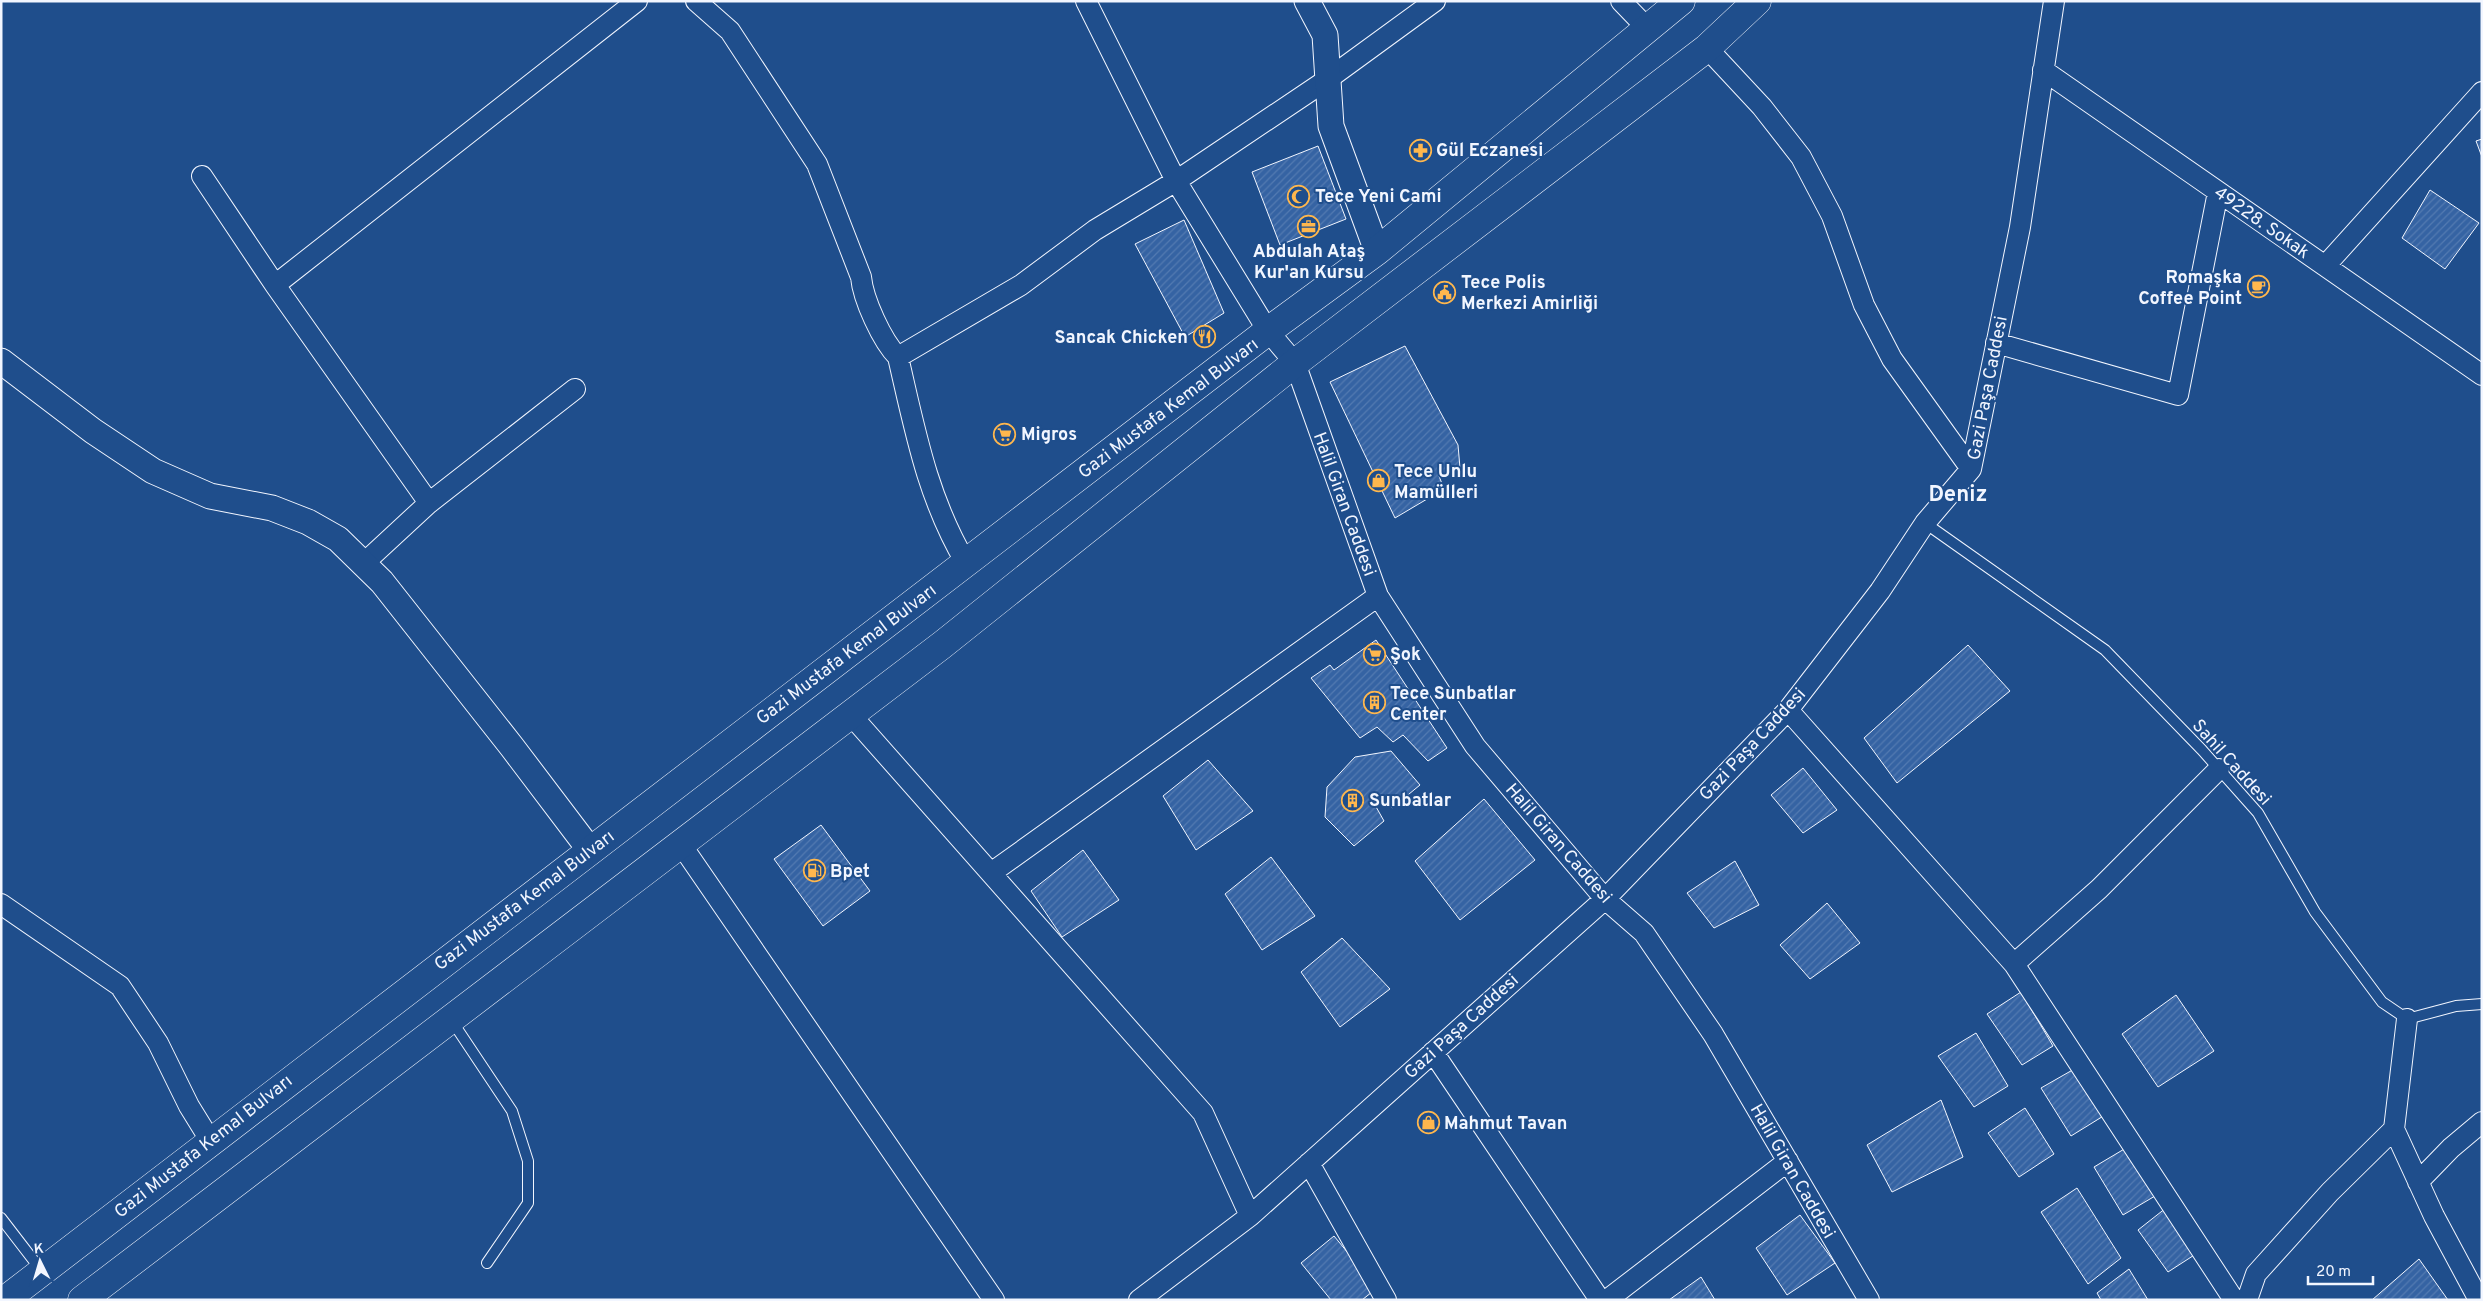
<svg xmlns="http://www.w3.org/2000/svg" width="2483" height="1301" font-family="Overpass,sans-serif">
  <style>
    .building { fill: url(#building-hatch); stroke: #f2f6ff }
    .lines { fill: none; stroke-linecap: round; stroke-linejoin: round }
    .service-casing { stroke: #f2f6ff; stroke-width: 12 }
    .minor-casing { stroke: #f2f6ff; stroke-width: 22 }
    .tertiary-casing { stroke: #f2f6ff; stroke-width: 27 }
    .trunk-casing { stroke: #f2f6ff; stroke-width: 29 }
    .service { stroke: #1f4e8c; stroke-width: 10 }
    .minor { stroke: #1f4e8c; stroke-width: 20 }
    .tertiary { stroke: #1f4e8c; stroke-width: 25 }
    .trunk { stroke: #1f4e8c; stroke-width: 28 }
    .labels { text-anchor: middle; stroke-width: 4; stroke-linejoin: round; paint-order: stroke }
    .poi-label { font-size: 18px; font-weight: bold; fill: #f2f6ff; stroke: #1f4e8c; text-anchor: start }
    .street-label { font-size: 18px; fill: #f2f6ff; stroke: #1f4e8c }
    .district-label { font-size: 22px; font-weight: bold; fill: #f2f6ff; stroke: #1f4e8c }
  </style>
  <defs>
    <pattern id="building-hatch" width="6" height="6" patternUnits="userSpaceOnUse" patternTransform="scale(1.25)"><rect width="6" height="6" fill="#3563a3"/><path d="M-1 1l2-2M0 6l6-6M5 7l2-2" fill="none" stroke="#537ab1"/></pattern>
  </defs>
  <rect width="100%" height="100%" fill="#1f4e8c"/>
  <path class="building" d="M2482 139V157L2476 141Z
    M1318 146 1346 219 1280 245 1252 172Z
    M2430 190 2479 223 2445 269 2402 238Z
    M1184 220 1224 313 1185 337 1135 244Z
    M1405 346 1458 445 1460 468 1439 476 1444 489 1395 518 1330 382Z
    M1376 640 1447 748 1428 761 1403 735 1393 742 1377 727 1360 738 1311 678 1330 665 1334 670Z
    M1968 645 2010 691 1897 783 1864 738Z
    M1391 751 1420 785 1392 808 1385 796 1375 805 1384 821 1354 846 1325 817 1327 787 1355 757Z
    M1208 760 1253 811 1196 850 1163 796Z
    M1803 768 1837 810 1803 833 1771 795Z
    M1484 799 1535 860 1460 920 1415 861Z
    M821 825 870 891 823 926 774 859Z
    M1083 850 1119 900 1062 937 1031 891Z
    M1271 857 1315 916 1262 950 1225 894Z
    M1735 861 1759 905 1714 928 1687 893Z
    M1827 903 1860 943 1810 979 1780 945Z
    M1342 938 1390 989 1340 1027 1301 972Z
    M2021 992 2053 1046 2022 1065 1987 1014Z
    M2176 995 2214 1051 2158 1087 2122 1034Z
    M1976 1033 2008 1086 1974 1107 1938 1056Z
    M2076 1068 2105 1115 2071 1136 2041 1088Z
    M1941 1100 1963 1157 1892 1192 1867 1145Z
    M2025 1108 2054 1154 2019 1177 1988 1133Z
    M2131 1145 2160 1193 2123 1215 2094 1167Z
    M2077 1188 2121 1258 2088 1284 2041 1212Z
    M2171 1204 2202 1250 2168 1272 2138 1230Z
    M1800 1215 1835 1263 1787 1295 1756 1248Z
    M1334 1236 1377 1288 1362 1300H1331L1301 1263Z
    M2419 1259 2448 1300H2372Z
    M2129 1269 2148 1300H2101L2097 1293Z
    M1701 1277 1715 1300H1669Z"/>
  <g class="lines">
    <defs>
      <path id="service" d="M1925 523 2105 650 2202 750 2258 813 2315 912 2382 1002 2407 1019 2456 1006 2482 1004
        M452 1021 512 1111 528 1161V1203L487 1263
        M1 1218 41 1270"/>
      <path id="minor" d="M696 1 730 31 817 164 861 277C863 299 882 341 898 357 915 430 927 497 966 563
        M1086 1 1176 181 1268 331 1295 363 1378 596 1475 746 1605 899 1644 933 1713 1034 1869 1300
        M1621 1 1648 29
        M1707 48 1762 107 1801 157 1832 216 1864 305 1892 359 1971 469
        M2043 70 2482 375
        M202 176 275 285
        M2325 266 2482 92
        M1996 343 2178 395 2218 192
        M898 357 1021 285 1095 230 1176 181 1328 79 1435 1
        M429 503 575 389
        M363 564 429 503 275 285 637 1
        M1788 710 2014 964 2234 1300
        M850 714 1203 1113 1250 1216
        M680 843 994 1300
        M991 873 1378 596
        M1 904 120 986 158 1043 189 1106 210 1140
        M2014 964 2099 889 2219 769
        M2407 1019 2394 1129 2434 1216 2479 1300
        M1433 1052 1600 1300
        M1309 1163 1386 1300
        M2418 1182 2451 1148 2482 1122
        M1139 1300 1250 1216 1605 899 1788 710 1880 591 1925 523 1971 469 2020 227 2054 1
        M1607 1300 1788 1161
        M2247 1300 2256 1274 2330 1192 2394 1129"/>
      <path id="tertiary" d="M1307 1 1325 35 1331 126 1377 251
        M1 361 93 431 153 471 210 496 272 508 308 522 338 539 382 582 512 747 590 850"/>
      <path id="trunk" d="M5 1300 1268 331 1377 251 1681 1
        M82 1300 942 645 1295 363 1707 48 1757 1"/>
    </defs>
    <use href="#service" class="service-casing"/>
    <use href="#minor" class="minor-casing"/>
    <use href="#tertiary" class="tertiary-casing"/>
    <use href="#trunk" class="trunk-casing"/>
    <use href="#service" class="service"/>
    <use href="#minor" class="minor"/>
    <use href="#tertiary" class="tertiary"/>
    <use href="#trunk" class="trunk"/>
  </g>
  <defs>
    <symbol id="pharmacy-ring" viewBox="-11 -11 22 22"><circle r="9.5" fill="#1f4e8c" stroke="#ffb74d" stroke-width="1.5"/><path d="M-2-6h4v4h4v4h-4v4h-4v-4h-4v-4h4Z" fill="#ffb74d"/></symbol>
    <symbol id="mosque-ring" viewBox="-11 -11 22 22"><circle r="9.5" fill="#1f4e8c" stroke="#ffb74d" stroke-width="1.5"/><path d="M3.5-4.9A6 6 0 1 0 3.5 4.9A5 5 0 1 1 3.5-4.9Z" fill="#ffb74d"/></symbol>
    <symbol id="office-ring" viewBox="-11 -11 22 22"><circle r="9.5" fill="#1f4e8c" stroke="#ffb74d" stroke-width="1.5"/><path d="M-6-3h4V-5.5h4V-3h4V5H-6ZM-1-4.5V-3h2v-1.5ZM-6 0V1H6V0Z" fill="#ffb74d"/></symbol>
    <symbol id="cafe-ring" viewBox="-11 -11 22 22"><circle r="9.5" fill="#1f4e8c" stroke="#ffb74d" stroke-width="1.5"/><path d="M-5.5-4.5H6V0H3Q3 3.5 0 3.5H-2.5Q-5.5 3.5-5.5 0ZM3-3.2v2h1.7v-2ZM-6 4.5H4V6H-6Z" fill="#ffb74d"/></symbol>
    <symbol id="civic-ring" viewBox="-11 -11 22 22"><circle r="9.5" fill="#1f4e8c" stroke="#ffb74d" stroke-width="1.5"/><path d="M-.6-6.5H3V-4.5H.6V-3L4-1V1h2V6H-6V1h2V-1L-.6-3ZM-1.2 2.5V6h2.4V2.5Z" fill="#ffb74d"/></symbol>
    <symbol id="restaurant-ring" viewBox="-11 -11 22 22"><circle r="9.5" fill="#1f4e8c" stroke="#ffb74d" stroke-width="1.5"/><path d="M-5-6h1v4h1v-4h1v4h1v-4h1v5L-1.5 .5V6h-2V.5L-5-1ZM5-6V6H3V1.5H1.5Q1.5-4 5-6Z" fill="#ffb74d"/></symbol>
    <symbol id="supermarket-ring" viewBox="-11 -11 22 22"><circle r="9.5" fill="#1f4e8c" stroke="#ffb74d" stroke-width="1.5"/><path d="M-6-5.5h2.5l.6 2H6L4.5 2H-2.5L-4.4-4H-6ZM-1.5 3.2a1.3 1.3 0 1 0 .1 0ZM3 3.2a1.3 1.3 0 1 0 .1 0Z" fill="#ffb74d"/></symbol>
    <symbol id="shop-ring" viewBox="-11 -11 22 22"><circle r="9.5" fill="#1f4e8c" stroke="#ffb74d" stroke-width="1.5"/><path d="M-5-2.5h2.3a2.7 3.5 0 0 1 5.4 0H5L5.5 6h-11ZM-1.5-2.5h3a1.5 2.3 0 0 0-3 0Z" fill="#ffb74d"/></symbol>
    <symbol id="building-ring" viewBox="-11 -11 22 22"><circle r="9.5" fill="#1f4e8c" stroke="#ffb74d" stroke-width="1.5"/><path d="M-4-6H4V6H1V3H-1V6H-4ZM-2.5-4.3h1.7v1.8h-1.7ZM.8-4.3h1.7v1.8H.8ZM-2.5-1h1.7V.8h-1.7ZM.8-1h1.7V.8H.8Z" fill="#ffb74d"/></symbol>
    <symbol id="fuel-ring" viewBox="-11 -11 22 22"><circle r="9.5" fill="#1f4e8c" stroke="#ffb74d" stroke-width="1.5"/><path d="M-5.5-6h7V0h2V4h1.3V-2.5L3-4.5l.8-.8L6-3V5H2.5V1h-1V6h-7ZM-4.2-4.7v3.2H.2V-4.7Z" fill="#ffb74d"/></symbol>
  </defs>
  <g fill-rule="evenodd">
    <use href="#pharmacy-ring" x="1408" y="138" width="25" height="25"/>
    <use href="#mosque-ring" x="1286" y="184" width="25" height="25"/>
    <use href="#office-ring" x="1296" y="214" width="25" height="25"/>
    <use href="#cafe-ring" x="2246" y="274" width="25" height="25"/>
    <use href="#civic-ring" x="1432" y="280" width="25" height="25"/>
    <use href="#restaurant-ring" x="1192" y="324" width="25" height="25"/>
    <use href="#supermarket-ring" x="992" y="422" width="25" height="25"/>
    <use href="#shop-ring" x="1366" y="468" width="25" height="25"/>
    <use href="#supermarket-ring" x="1362" y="642" width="25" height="25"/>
    <use href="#building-ring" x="1362" y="690" width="25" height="25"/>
    <use href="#building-ring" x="1340" y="788" width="25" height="25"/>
    <use href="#fuel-ring" x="802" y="858" width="25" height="25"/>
    <use href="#shop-ring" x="1416" y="1110" width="25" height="25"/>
  </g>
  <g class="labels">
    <g class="poi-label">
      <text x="1436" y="156">Gül Eczanesi</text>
      <text x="1315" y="202">Tece Yeni Cami</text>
      <text x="1309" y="257" text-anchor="middle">Abdulah Ataş<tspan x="1309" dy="21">Kur'an Kursu</tspan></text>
      <text x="2242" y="283" text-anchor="end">Romaşka<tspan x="2242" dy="21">Coffee Point</tspan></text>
      <text x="1461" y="288">Tece Polis<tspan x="1461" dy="21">Merkezi Amirliği</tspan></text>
      <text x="1188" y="343" text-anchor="end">Sancak Chicken</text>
      <text x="1021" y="440">Migros</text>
      <text x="1394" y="477">Tece Unlu<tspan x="1394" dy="21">Mamülleri</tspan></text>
      <text x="1390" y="660">Şok</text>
      <text x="1390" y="699">Tece Sunbatlar<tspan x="1390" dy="21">Center</tspan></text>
      <text x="1369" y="806">Sunbatlar</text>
      <text x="830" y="877">Bpet</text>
      <text x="1444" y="1129">Mahmut Tavan</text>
    </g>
    <g class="street-label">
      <text transform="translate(2262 222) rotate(35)" y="6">49228. Sokak</text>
      <text transform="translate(1987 388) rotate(-79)" y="6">Gazi Paşa Caddesi</text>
      <text transform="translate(1168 408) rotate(-37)" y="6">Gazi Mustafa Kemal Bulvarı</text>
      <text transform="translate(1345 504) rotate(70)" y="6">Halil Giran Caddesi</text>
      <text transform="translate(846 654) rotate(-37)" y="6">Gazi Mustafa Kemal Bulvarı</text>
      <text transform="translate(1752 744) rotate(-47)" y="6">Gazi Paşa Caddesi</text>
      <text transform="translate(2232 762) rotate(48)" y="6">Sahil Caddesi</text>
      <text transform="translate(1559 843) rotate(49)" y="6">Halil Giran Caddesi</text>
      <text transform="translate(524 900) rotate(-37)" y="6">Gazi Mustafa Kemal Bulvarı</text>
      <text transform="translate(1461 1026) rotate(-42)" y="6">Gazi Paşa Caddesi</text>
      <text transform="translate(203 1146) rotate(-38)" y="6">Gazi Mustafa Kemal Bulvarı</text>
      <text transform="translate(1793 1171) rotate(60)" y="6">Halil Giran Caddesi</text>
    </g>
    <g class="district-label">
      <text x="1958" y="501">Deniz</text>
    </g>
  </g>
  <rect width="2483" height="1301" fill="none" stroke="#f2f6ff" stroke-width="5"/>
  <g transform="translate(40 1261) rotate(355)" stroke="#1f4e8c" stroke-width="4" paint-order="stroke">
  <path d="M0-4L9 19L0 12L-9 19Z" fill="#f2f6ff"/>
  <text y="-8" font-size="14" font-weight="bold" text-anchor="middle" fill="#f2f6ff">K</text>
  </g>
  <path d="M2308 1276v8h65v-8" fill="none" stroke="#f2f6ff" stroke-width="2.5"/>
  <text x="2316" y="1276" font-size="15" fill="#f2f6ff" stroke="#1f4e8c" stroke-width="4" paint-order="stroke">20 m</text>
</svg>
